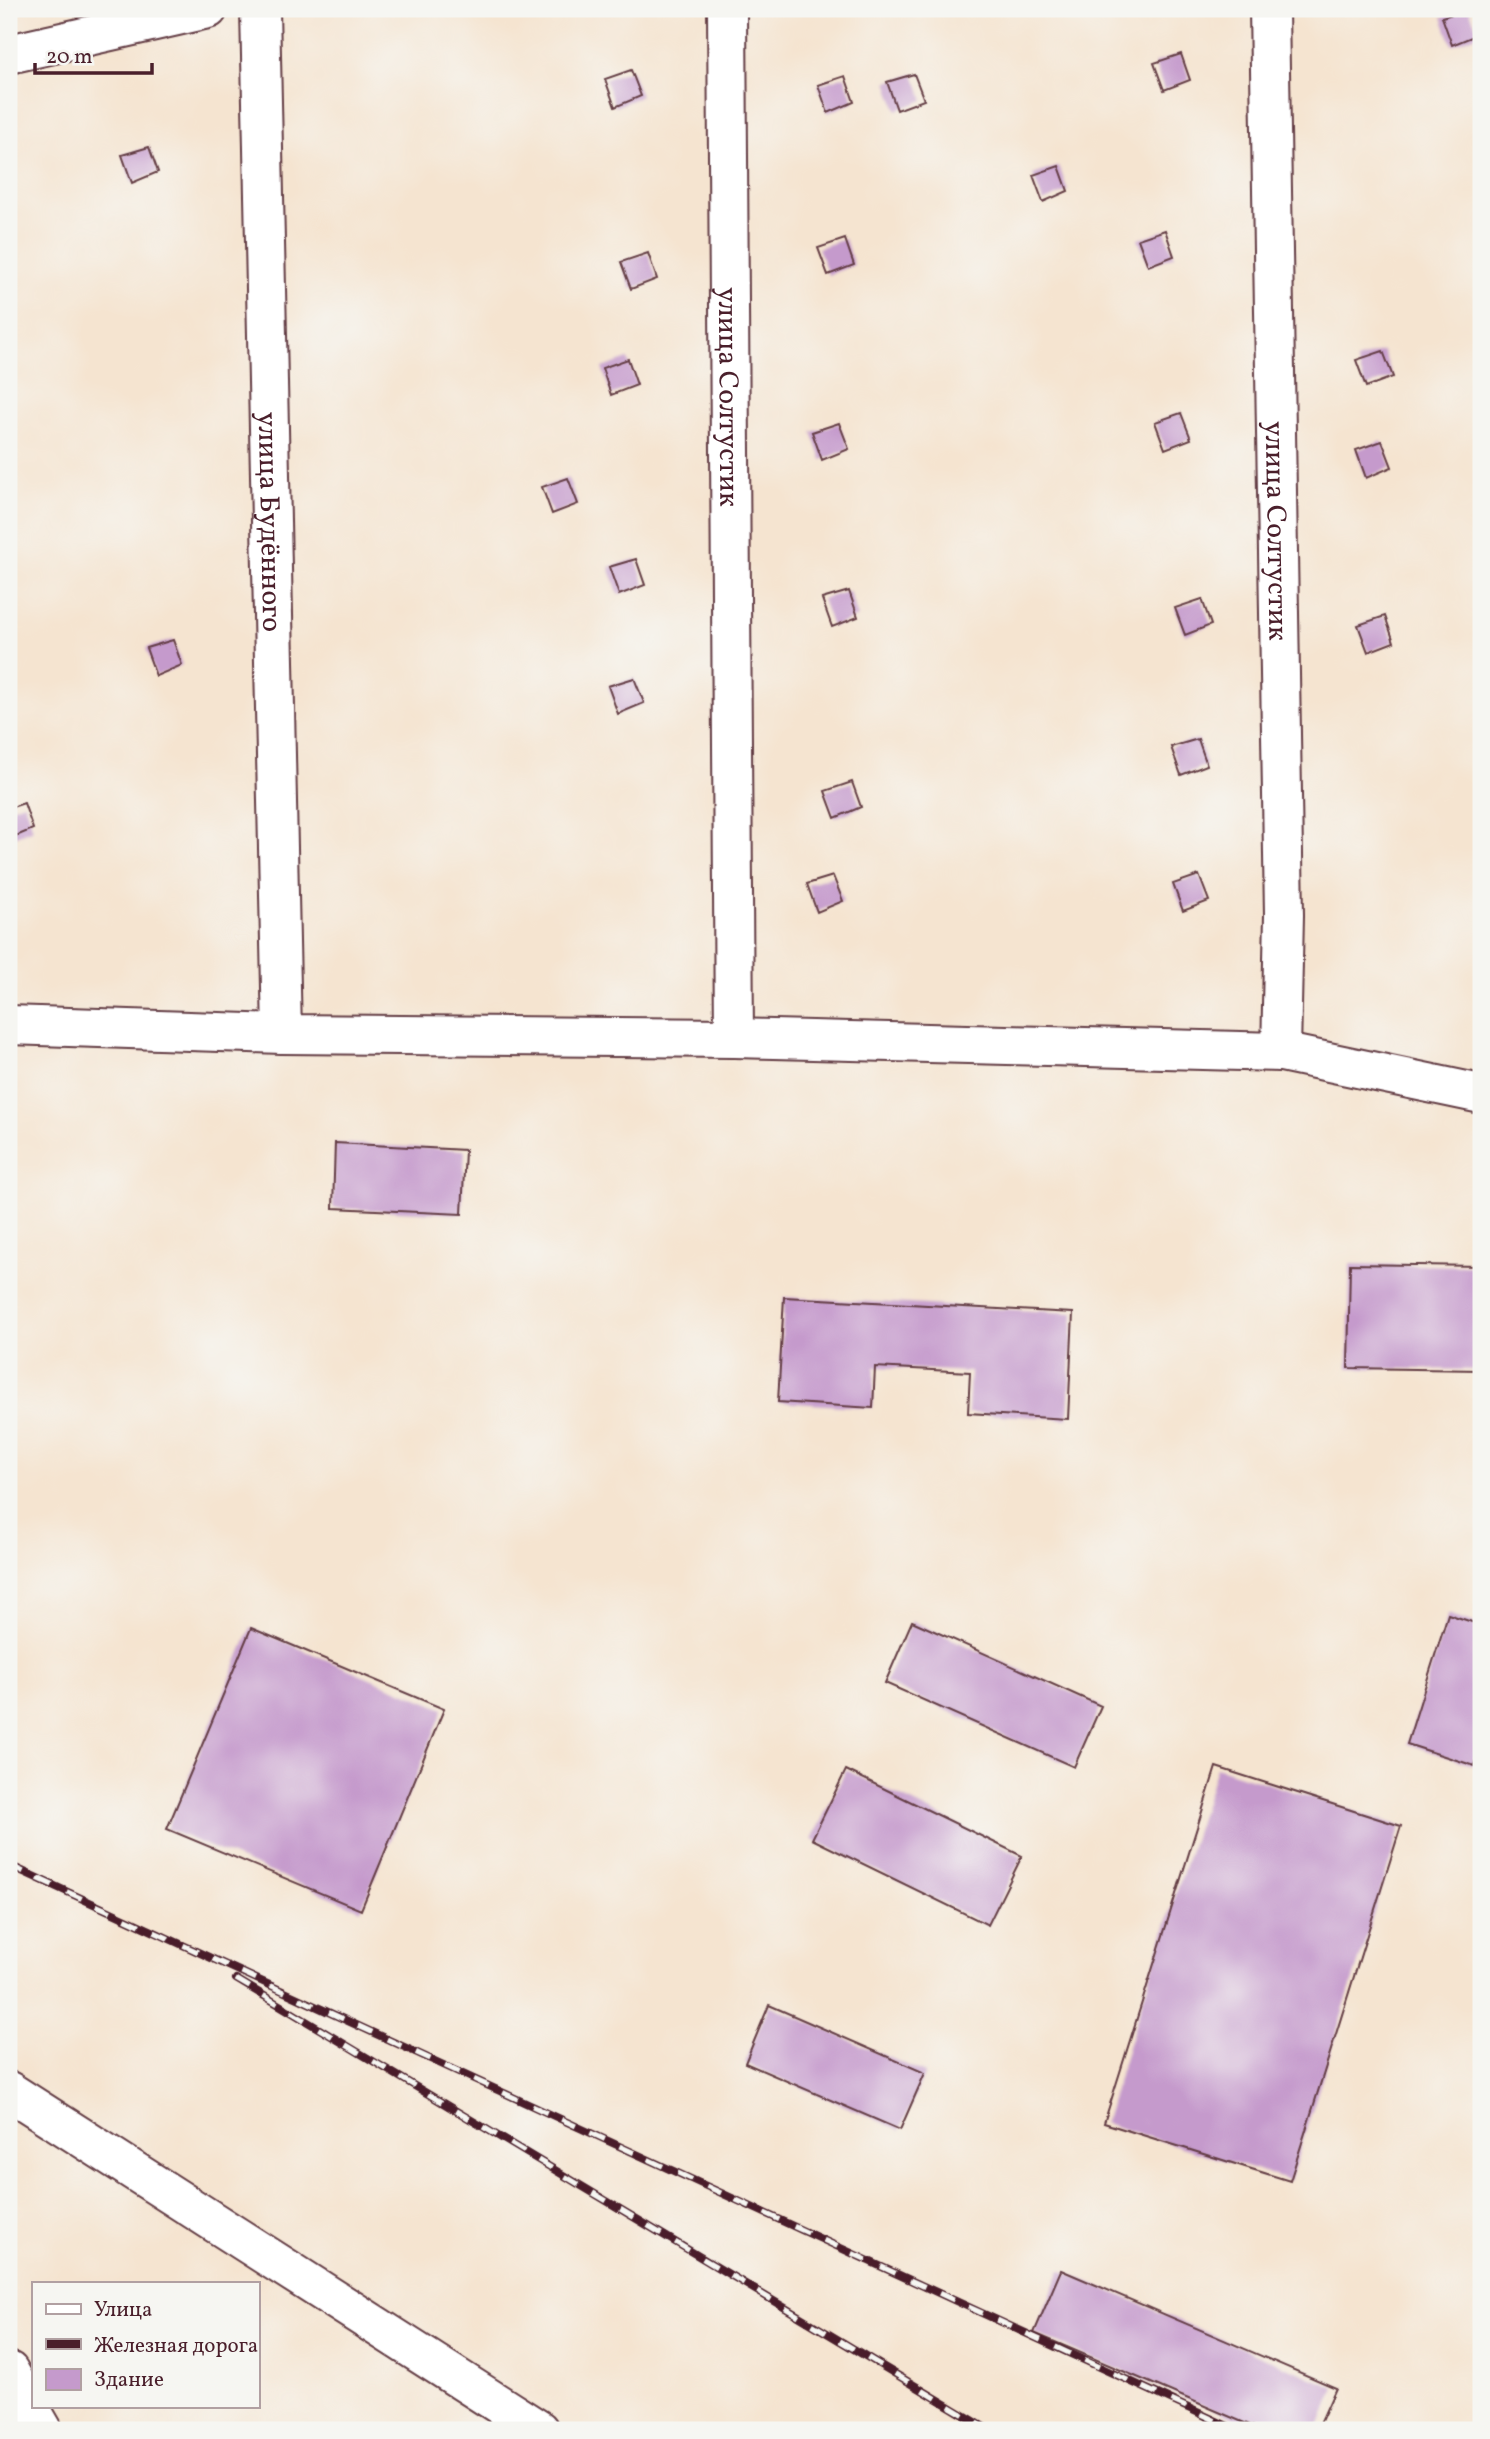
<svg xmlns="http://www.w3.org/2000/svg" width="1490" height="2439" font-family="Vollkorn,serif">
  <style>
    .building { fill: #c59acc }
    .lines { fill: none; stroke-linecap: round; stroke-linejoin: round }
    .minor-casing { stroke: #643d44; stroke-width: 42 }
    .major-casing { stroke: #643d44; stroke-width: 42 }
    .minor { stroke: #fff; stroke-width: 38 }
    .major { stroke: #fff; stroke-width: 38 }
    .rail-casing { stroke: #4a1f2b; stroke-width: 8 }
    .rail { stroke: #f6f6f2; stroke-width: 5; stroke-dasharray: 16; stroke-linecap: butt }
    .labels { text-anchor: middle; stroke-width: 7; stroke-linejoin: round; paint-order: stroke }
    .street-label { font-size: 28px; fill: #4a1f2b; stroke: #f6f6f2 }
  </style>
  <rect width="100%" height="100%" fill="#f6f6f2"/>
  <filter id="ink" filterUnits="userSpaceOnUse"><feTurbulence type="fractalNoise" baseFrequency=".0143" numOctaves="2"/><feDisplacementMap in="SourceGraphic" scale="14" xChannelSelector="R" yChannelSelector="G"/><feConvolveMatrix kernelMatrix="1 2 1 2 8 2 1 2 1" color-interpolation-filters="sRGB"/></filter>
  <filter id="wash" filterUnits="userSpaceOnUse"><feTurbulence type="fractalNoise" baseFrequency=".00686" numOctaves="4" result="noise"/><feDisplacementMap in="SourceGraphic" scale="28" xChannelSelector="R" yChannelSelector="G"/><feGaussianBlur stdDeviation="1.57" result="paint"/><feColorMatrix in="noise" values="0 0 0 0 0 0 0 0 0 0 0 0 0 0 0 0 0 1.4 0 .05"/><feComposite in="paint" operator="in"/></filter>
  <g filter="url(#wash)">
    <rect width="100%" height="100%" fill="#f5e4d0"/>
    <g id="blocks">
      <path class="building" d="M1469 9 1479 34 1452 45 1442 17Z
        M1181 54 1190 80 1164 90 1154 63Z
        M631 70 641 96 615 107 605 79Z
        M914 74 924 100 897 110 887 82Z
        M845 76 854 102 828 113 818 85Z
        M149 147 158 172 132 183 122 155Z
        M1059 166 1068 191 1043 202 1033 175Z
        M1165 230 1174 256 1148 266 1138 239Z
        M845 239 854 265 828 275 818 248Z
        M648 253 657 279 631 289 621 262Z
        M1383 351 1393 377 1366 387 1356 360Z
        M628 359 637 385 611 395 602 368Z
        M1181 413 1191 439 1165 449 1155 422Z
        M839 423 849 449 822 460 812 432Z
        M1382 441 1392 467 1366 478 1356 450Z
        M568 478 578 504 552 514 542 487Z
        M636 559 645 585 619 595 609 567Z
        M849 591 858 617 832 627 822 599Z
        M1202 599 1211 625 1185 635 1175 608Z
        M1385 616 1394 642 1368 652 1358 625Z
        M173 640 182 665 156 676 146 648Z
        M634 678 644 703 618 714 608 686Z
        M1198 739 1207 765 1181 775 1171 747Z
        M852 782 861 807 835 818 825 791Z
        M24 803 33 829 9 839V808Z
        M1199 875 1209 901 1183 911 1173 884Z
        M833 876 843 901 817 912 807 884Z
        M335 1143 465 1150 462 1214 333 1208Z
        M1350 1264 1481 1266V1370L1348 1368Z
        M784 1297 1073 1313 1068 1419 968 1413 970 1372 875 1367 873 1408 778 1402Z
        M1448 1614 1481 1625V1745L1475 1766 1407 1744Z
        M912 1621 1101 1706 1074 1767 885 1683Z
        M251 1628 444 1709 361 1910 167 1829Z
        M1216 1767 1401 1826 1290 2181 1104 2123Z
        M846 1770 1022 1856 988 1925 812 1839Z
        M769 2005 925 2073 900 2130 745 2063Z
        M1061 2270 1336 2388 1317 2430H1261L1034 2333Z"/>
    </g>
  </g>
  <g filter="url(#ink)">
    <use href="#blocks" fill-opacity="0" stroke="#643d44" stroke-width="2"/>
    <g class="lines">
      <defs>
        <g id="minor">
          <path id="s1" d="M260 9 282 1034"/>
          <path id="s2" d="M727 9 734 1038"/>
          <path id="s3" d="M1269 9 1284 915 1281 1052"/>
          <path d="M9 54 208 9"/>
          <path d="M9 1025 282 1034 734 1038 1281 1052 1481 1094"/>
          <path d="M9 2371 43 2430"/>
        </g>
        <path id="major" d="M9 2091 539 2430"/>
      </defs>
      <use href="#minor" class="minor-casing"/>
      <use href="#major" class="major-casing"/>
      <use href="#minor" class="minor"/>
      <use href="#major" class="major"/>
      <defs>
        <path id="rail" d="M9 1865 1236 2430
          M236 1979 989 2430"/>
      </defs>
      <use href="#rail" class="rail-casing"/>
      <use href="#rail" class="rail"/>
    </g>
  </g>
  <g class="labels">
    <g class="street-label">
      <text dy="10" stroke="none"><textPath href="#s2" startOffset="388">улица Солтустик</textPath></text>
      <text dy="10" stroke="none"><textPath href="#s1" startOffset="513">улица Будённого</textPath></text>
      <text dy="10" stroke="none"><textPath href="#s3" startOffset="522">улица Солтустик</textPath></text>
    </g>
  </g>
  <rect width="1490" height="2439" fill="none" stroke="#f6f6f2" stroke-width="35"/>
  <rect x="32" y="2282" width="228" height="126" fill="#f6f6f2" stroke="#b1a0a2" stroke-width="2"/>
  <rect x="46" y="2304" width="35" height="10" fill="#ffffff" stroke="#b1a0a2" stroke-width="2"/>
  <text x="94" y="2316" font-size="21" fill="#4a1f2b">Улица</text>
  <rect x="46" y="2339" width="35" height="10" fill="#4a1f2b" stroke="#b1a0a2" stroke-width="2"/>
  <text x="94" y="2352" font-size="21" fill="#4a1f2b">Железная дорога</text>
  <rect x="46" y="2369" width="35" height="21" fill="#c59acc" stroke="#b1a0a2" stroke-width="2"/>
  <text x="94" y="2386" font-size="21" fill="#4a1f2b">Здание</text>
  <path d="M35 63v10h117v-10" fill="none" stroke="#4a1f2b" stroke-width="3.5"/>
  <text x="46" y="63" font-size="21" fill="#4a1f2b" stroke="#f6f6f2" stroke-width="5" paint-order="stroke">20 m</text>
</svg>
